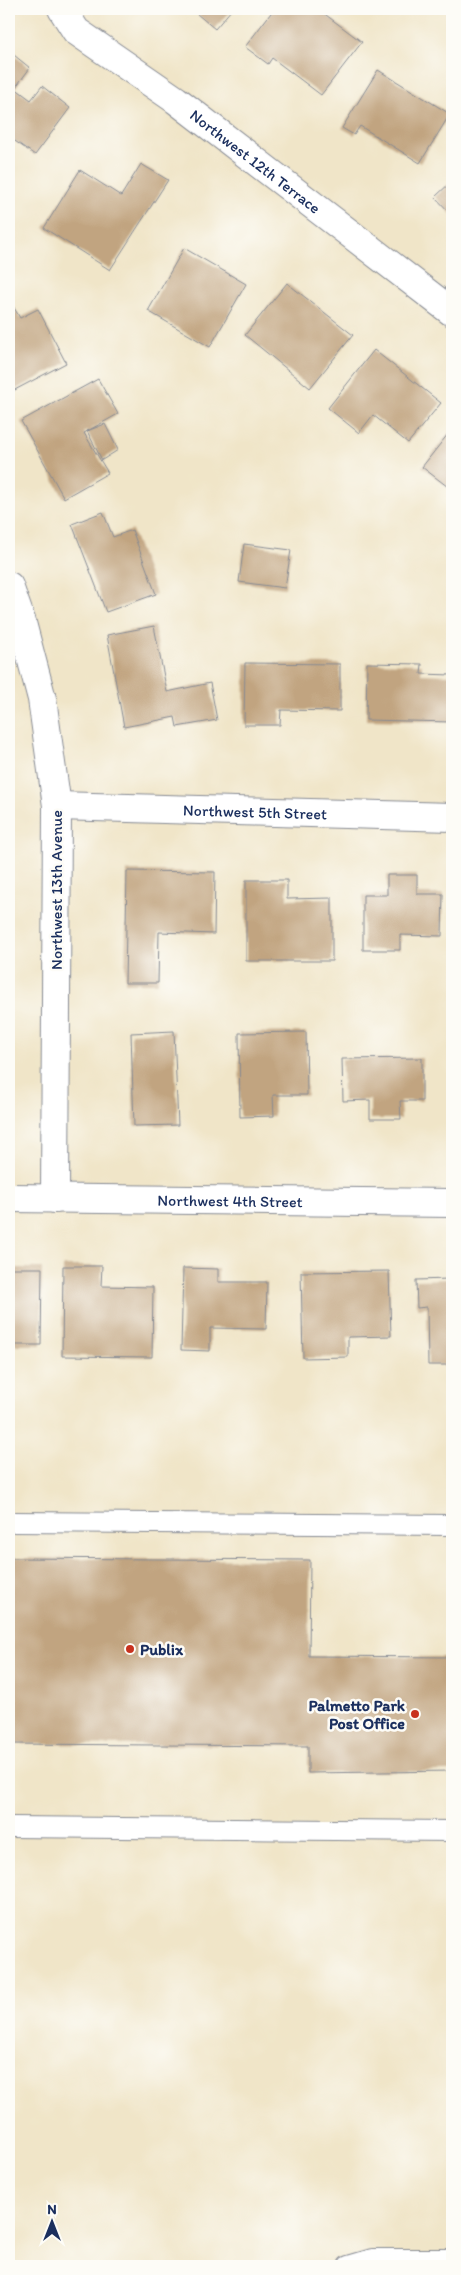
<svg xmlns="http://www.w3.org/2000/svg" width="461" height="2275" font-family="Itim,sans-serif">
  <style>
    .building { fill: #c1a480 }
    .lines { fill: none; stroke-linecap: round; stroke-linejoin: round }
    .service-casing { stroke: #868a93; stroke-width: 22 }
    .minor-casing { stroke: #868a93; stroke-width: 30 }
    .service { stroke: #fff; stroke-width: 20 }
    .minor { stroke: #fff; stroke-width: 28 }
    .poi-dot { fill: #c8321e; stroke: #fdfcf7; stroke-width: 2 }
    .labels { text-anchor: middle; stroke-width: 5; stroke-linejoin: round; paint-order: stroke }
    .street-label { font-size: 16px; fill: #1b2f5e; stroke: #fdfcf7 }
    .poi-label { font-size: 16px; font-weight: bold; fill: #1b2f5e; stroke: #fdfcf7; text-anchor: start }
  </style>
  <rect width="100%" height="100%" fill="#fdfcf7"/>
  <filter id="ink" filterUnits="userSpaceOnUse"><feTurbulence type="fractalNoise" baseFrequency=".02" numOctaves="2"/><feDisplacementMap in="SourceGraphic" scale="10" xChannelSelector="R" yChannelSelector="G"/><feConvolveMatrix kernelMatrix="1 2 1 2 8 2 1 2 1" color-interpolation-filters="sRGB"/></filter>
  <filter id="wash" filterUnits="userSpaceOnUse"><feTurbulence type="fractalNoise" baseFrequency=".0096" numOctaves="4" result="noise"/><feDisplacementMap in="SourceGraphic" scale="20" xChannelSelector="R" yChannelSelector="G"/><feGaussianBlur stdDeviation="1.12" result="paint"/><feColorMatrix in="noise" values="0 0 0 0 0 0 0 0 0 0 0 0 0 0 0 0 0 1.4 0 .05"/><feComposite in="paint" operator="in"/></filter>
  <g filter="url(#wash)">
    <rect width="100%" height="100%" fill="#f0e5c8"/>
    <g id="blocks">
      <path class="building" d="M191 9H232L215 29Z
        M274 9H318L362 42 321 95 272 58 268 64 245 47Z
        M9 51 30 68 15 88 31 100 42 86 70 108 35 155 12 139 9 144Z
        M378 70 450 114 420 163 360 126 354 135 342 128Z
        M141 164 168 180 110 270 44 228 80 170 121 196Z
        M452 181V215L435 197Z
        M184 248 246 284 210 347 148 311Z
        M287 283 353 335 310 388 245 335Z
        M10 301 20 318 38 309 66 363 9 393V302Z
        M374 350 441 403 408 443 373 415 359 433 328 408Z
        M98 379 118 414 84 433 108 473 64 498 21 421Z
        M105 424 118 450 102 460 87 431Z
        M452 429V490L422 467Z
        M103 512 113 537 132 530 156 594 106 612 72 524Z
        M244 544 291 550 285 588 239 582Z
        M154 626 167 692 210 683 217 720 177 727 175 717 124 727 107 635Z
        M245 663 340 664V711L281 710 280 725H244Z
        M367 663 422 664 421 674 452 675V722L366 720Z
        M127 871 215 872 214 934 159 932 158 983H125Z
        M387 875H417V894H443L442 936 400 935V950H363V895H387Z
        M246 880H287V899L332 898V961H246Z
        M174 1031 178 1125 134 1126 131 1033Z
        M306 1032 307 1095H273L274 1116 240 1117 239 1033Z
        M422 1058V1101H400L401 1119H370V1100L343 1101 342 1059Z
        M63 1266H102L101 1286 153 1287 152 1357 62 1356Z
        M9 1268H42L41 1345H9Z
        M183 1268 218 1269V1282H267L266 1329 210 1328V1351L181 1350Z
        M389 1271 391 1336 348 1337V1357L303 1358 301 1272Z
        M449 1279 450 1302H452V1365H428L427 1307 417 1308 416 1280Z
        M9 1558 310 1560 309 1656 452 1657V1771L308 1773V1746L9 1744Z"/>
    </g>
  </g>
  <g filter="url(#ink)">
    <use href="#blocks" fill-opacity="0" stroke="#868a93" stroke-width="1"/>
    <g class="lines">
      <defs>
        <path id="service" d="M9 1522 452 1525
          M9 1827 452 1831
          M348 2266 372 2259H452"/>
        <g id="minor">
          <path id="s1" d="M62 9 76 31 176 100 452 312"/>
          <path d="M9 586 22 623 42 699 57 806 55 1199"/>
          <path id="s2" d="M57 806 452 817"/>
          <path id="s3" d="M9 1198 452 1203"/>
        </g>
      </defs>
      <use href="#service" class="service-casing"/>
      <use href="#minor" class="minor-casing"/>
      <use href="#service" class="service"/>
      <use href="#minor" class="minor"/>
    </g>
  </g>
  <g class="poi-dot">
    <circle cx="130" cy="1649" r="5"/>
    <circle cx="415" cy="1714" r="5"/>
  </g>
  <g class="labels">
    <g class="street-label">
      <text dy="6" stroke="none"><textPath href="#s1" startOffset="248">Northwest 12th Terrace</textPath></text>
      <text dy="6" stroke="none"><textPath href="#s2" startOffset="198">Northwest 5th Street</textPath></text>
      <text transform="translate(56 890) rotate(-90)" y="6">Northwest 13th Avenue</text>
      <text dy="6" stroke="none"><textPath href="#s3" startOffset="221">Northwest 4th Street</textPath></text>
    </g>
    <g class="poi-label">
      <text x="140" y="1655">Publix</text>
      <text x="405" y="1711" text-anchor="end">Palmetto Park<tspan x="405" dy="18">Post Office</tspan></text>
    </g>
  </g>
  <rect width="461" height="2275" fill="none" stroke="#fdfcf7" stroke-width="30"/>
  <g transform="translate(52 2222)" stroke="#fdfcf7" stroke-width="4" paint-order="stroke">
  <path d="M0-4L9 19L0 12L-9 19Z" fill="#1b2f5e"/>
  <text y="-8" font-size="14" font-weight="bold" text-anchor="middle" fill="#1b2f5e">N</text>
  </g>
</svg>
